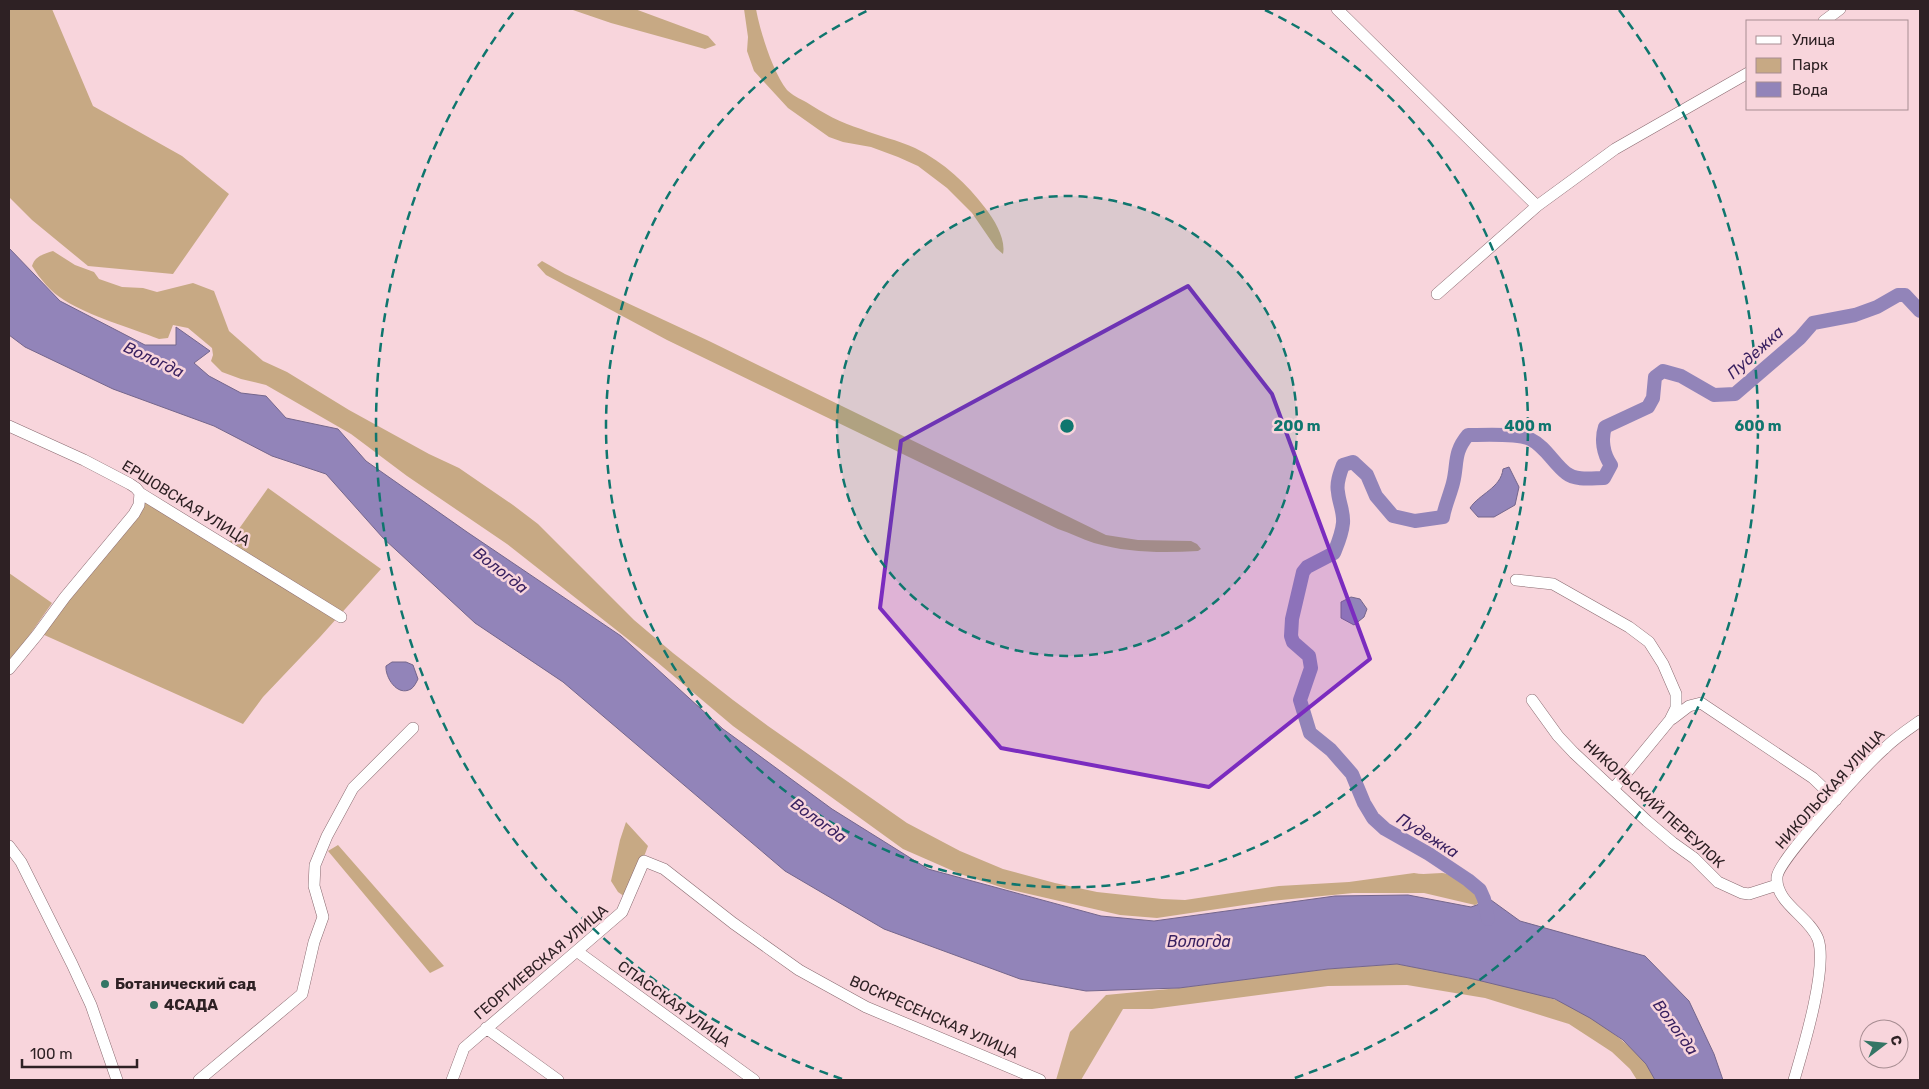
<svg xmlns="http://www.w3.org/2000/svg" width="1929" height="1089" font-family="Rubik,sans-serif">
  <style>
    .green { fill: #c7a984 }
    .water { fill: #9284b9; stroke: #74668c }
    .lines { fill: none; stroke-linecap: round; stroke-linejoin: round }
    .river { stroke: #9284b9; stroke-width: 14 }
    .minor-casing { stroke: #896a70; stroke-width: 12 }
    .minor { stroke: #fff; stroke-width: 11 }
    .marked { fill: #7b2cbf; fill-opacity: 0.2; stroke: #7b2cbf; stroke-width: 4; stroke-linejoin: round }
    .ring { fill: none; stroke: #0f766e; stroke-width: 2.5; stroke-dasharray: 9 6 }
    .poi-dot { fill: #347565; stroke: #f8d5dc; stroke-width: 2 }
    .labels { text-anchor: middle; stroke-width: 5; stroke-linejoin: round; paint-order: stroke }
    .street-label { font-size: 15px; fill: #2e2124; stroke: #f8d5dc }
    .poi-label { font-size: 15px; font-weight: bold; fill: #2e2124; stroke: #f8d5dc; text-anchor: start }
    .water-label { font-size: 16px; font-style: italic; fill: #371f5f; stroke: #f8d5dc }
    .centre { fill: #0f766e; stroke: #f8d5dc; stroke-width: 2.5 }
    .ring-label { font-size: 15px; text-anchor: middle; font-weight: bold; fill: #0f766e; stroke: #f8d5dc; stroke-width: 5; stroke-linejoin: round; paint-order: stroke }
  </style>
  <rect width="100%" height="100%" fill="#f8d5dc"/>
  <path class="green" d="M9 9H52L93 106 182 156 229 194 173 274 88 266 32 220 9 197Z
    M570 9H635L708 36 716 45 705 49 611 23Z
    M744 9H756C760 31 773 73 787 90 792 95 800 99 806 102 823 113 841 123 861 129 878 136 898 140 915 148 945 163 966 183 986 209 995 221 1006 239 1003 254L996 248 972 213 947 188 918 166 898 157 871 147 843 142 829 137 788 108 754 71 747 51 748 37Z
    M53 251 75 265 94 272 99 279 122 287 143 288 157 292 193 283 214 291 229 331 263 361 287 372 349 410 429 454 459 468 513 505 538 524 634 620 673 653 733 700 768 726 907 823 960 851 1003 869 1055 883 1097 892 1162 899 1185 900 1279 886 1349 882 1414 873C1424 875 1432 873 1442 873 1453 874 1481 889 1480 902L1475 905 1424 893H1353L1271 901 1157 918 1120 915 1007 889 960 874 903 849 733 726 657 662 507 544 407 476 351 434 266 385 241 379 222 372 211 361 213 355 212 348 188 328 173 325 168 338 159 339C131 328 89 316 64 300 51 292 40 279 32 266 35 256 44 254 53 251Z
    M542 261 565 274 709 341 1106 535 1138 540 1191 541 1197 544 1201 549 1198 551C1163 553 1128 553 1094 543 1082 539 1070 533 1058 529L667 340 546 275 537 265Z
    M268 488 381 569 320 637 263 697 243 724 42 634 146 502 226 547Z
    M9 573 52 603 24 643 9 660Z
    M626 822 648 846 628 899 618 892 611 881 620 840Z
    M338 845 444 966 430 973 328 851Z
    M1397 964C1449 974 1503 983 1553 999 1579 1007 1630 1042 1646 1064 1650 1069 1652 1075 1655 1080H1637L1630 1069 1612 1052 1569 1024 1485 998 1407 985 1328 986 1152 1009H1123L1081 1080H1056L1070 1032 1106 995 1179 988 1328 969Z"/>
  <path class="water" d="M9 248 60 301 145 345H176V327L210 351 194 363 209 376 241 393 266 396 286 418 338 429 366 461 467 532 621 636 723 729 832 809 928 869 1101 916 1154 921 1335 896 1408 895 1471 907 1491 900 1520 921 1645 956 1689 1001 1714 1054 1723 1080H1655L1646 1064 1623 1040 1590 1018 1555 999 1469 978 1397 964 1328 969 1179 988 1086 991 1020 979 884 929 785 871 563 682 475 623 383 538 326 474 272 456 214 426 113 389 25 347 9 335Z
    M1509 467 1519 487 1515 505 1494 517H1478L1470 508C1479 494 1501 488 1503 469Z
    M1351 597 1360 599 1367 609 1364 617 1354 625 1341 618V602Z
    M392 662H406L413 665 418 679C416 683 414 687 411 689 397 697 385 677 386 666Z"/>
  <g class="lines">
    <path class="river" d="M1488 919 1484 899 1480 890 1468 880 1429 854 1385 829 1373 818 1364 803 1352 774 1331 750 1310 733 1300 700 1311 668 1309 656 1293 642 1291 636 1292 619 1303 572 1307 567 1334 553C1338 543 1342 534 1343 523 1344 512 1339 503 1338 492 1336 483 1340 473 1343 465L1353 462 1367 475 1376 496 1393 516 1415 521 1443 517C1445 505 1450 495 1453 483 1458 463 1453 453 1468 435 1481 435 1518 433 1530 439 1545 446 1554 464 1566 473 1576 481 1593 478 1604 478L1611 465C1603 454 1601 439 1605 427L1648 407 1653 398 1655 377 1663 371 1681 376 1714 395 1735 394 1800 338 1813 323 1855 315 1877 307 1898 295H1905L1920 311"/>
    <defs>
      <path id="minor" d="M1337 9 1537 206
        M1824 21 1840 9
        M1437 294 1537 206 1615 149 1748 73
        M9 426 84 460 130 484 136 488 140 493 341 617
        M1516 580 1553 584 1629 627 1649 642 1663 664 1676 694V708L1670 720 1614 788
        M9 669 37 635 65 597 134 514 139 505 140 493
        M1532 700 1558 736 1574 753 1647 821 1673 843 1694 858 1718 882 1742 893 1749 894 1777 885
        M1672 719 1689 706 1701 703 1813 778 1836 800
        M9 846 21 862 72 964 91 1005 117 1080
        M578 952 754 1080
        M486 1028 558 1080
        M199 1080 302 994 314 942 323 917 314 886 315 865 327 836 353 788 413 728
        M452 1080 464 1048 622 912 644 861 664 869 733 923 799 970 866 1007 1040 1080
        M1794 1080C1803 1049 1828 968 1818 939 1809 916 1775 903 1777 877 1778 860 1867 764 1884 749 1895 738 1907 730 1920 721"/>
    </defs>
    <use href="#minor" class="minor-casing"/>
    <use href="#minor" class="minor"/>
  </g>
  <path class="marked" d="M1188 286 1272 394 1370 659 1209 787 1001 748 880 608 901 441Z"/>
  <circle cx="1067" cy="426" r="230" fill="#0f766e" fill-opacity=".12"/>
  <g class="ring">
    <circle cx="1067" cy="426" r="230"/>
    <path d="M1265 10A461 461 0 1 1 869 10"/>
    <path d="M842 1079A691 691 0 0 1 515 10M1619 10A691 691 0 0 1 1292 1079"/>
  </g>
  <g class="poi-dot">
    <circle cx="105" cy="984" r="5"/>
    <circle cx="154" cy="1005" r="5"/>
  </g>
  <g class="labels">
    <g class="street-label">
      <text transform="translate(186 503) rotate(32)" y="5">ЕРШОВСКАЯ УЛИЦА</text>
      <text transform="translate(1830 789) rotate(-48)" y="5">НИКОЛЬСКАЯ УЛИЦА</text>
      <text transform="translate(1654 804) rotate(42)" y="5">НИКОЛЬСКИЙ ПЕРЕУЛОК</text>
      <text transform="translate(541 962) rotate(-40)" y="5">ГЕОРГИЕВСКАЯ УЛИЦА</text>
      <text transform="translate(674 1004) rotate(36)" y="5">СПАССКАЯ УЛИЦА</text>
      <text transform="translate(934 1017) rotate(24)" y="5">ВОСКРЕСЕНСКАЯ УЛИЦА</text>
    </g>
    <g class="poi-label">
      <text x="115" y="989">Ботанический сад</text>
      <text x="164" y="1010">4САДА</text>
    </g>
    <g class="water-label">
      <text transform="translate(1755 352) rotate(-42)" y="6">Пудежка</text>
      <text transform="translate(154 359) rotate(25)" y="6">Вологда</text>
      <text transform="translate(501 570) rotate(38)" y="6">Вологда</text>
      <text transform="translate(819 820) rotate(36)" y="6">Вологда</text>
      <text transform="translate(1428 835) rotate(32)" y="6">Пудежка</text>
      <text x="1199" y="947">Вологда</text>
      <text transform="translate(1676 1027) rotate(54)" y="6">Вологда</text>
    </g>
  </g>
  <circle cx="1067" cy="426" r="8" class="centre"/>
  <g class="ring-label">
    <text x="1297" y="431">200 m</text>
    <text x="1528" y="431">400 m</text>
    <text x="1758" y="431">600 m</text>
  </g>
  <rect width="1929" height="1089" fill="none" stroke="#2e2124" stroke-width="20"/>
  <rect x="1746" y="20" width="162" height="90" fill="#f8d5dc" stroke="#a78d92"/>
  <rect x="1756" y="36" width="25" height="8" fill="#ffffff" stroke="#a78d92"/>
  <text x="1792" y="45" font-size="15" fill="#2e2124">Улица</text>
  <rect x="1756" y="58" width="25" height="15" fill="#c7a984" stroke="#a78d92"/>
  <text x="1792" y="70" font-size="15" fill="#2e2124">Парк</text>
  <rect x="1756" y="82" width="25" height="15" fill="#9284b9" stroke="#a78d92"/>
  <text x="1792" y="95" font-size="15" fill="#2e2124">Вода</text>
  <g transform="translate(1884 1044) rotate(74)"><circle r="24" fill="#f8d5dc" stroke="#a78d92"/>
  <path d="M0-4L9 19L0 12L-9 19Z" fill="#347565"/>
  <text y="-8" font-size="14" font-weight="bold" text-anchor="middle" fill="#2e2124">С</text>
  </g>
  <path d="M22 1059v8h115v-8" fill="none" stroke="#2e2124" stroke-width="2.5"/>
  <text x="30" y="1059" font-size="15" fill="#2e2124" stroke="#f8d5dc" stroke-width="4" paint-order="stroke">100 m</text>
</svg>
